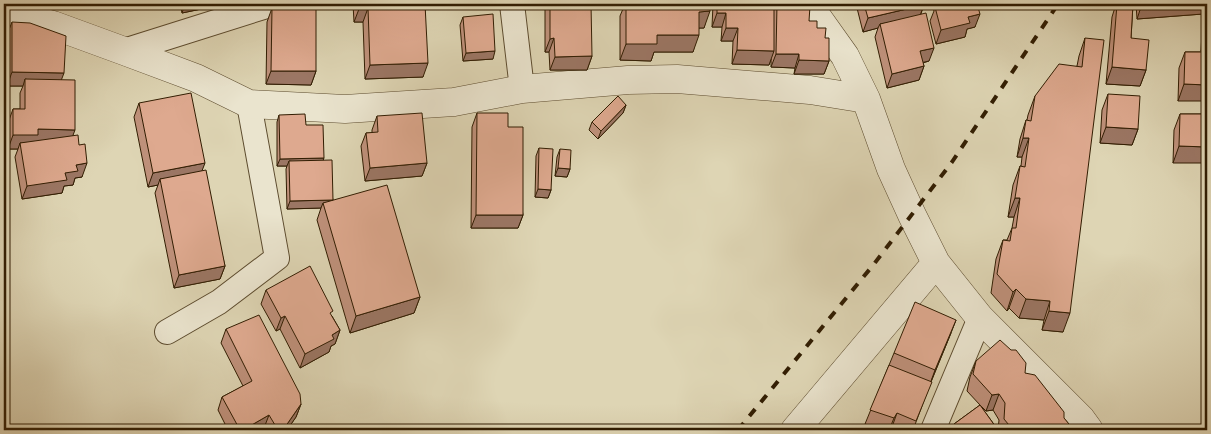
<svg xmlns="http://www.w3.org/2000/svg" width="1211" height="434" font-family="'Gentium Book Plus',serif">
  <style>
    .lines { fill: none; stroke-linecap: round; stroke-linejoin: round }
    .service-casing { stroke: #5c4b2e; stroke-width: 26 }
    .minor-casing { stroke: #5c4b2e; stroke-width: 29 }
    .service { stroke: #eae4ce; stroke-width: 24 }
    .minor { stroke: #eae4ce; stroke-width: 28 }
    .rail { stroke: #311d02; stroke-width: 4; stroke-dasharray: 9 9; stroke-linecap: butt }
    .wall { fill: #bf917b; stroke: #311d02; fill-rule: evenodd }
    .shaded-wall { fill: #9b7664; stroke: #311d02 }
    .building { fill: #dea98f; stroke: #311d02 }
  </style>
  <rect width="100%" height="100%" fill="#ded5b4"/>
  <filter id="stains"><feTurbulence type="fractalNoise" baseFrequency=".004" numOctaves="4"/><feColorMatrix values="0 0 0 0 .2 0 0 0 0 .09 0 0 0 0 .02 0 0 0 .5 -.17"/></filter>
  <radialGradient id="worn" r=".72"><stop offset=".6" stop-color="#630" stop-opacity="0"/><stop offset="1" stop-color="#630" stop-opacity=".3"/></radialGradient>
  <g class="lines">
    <defs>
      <path id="service" d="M512 4 522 89
        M124 51 273 4
        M167 332 219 302 277 258 249 104
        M933 430 980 318"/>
      <path id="minor" d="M808 4 845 56 866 99 891 169 912 215 936 263 980 318 1081 419 1089 430
        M4 12 53 25 124 51 196 78 249 104 345 109 454 102 522 89 628 80 677 79 810 90 866 99
        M795 430 936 263"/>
    </defs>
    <use href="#service" class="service-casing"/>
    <use href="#minor" class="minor-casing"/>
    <use href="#service" class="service"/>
    <use href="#minor" class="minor"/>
    <path class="rail" d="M738 430 874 264 952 162 1058 4"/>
  </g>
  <path class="wall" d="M152 4H180L153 9Z
    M180 4H207L206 8 182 13Z
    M353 4H425L423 77 365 79 363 22H354Z
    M547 4H550L592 56 587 70H550L549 52H545V9Z
    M625 4H710L704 28H699L693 52H654L651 61 620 60V16Z
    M713 4H802V5L809 21 817 28 825 38 829 61 824 74H794L795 68 771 67V59L769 65 732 64 733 41H721L722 27H712Z
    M856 4H924L921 14 929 61 923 63 924 66 919 80 887 88 875 37 878 28 863 32Z
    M932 4H977L975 27 967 29 965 37 936 44 930 21 934 11Z
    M1116 4H1133L1131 38 1146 70 1140 86 1106 84 1112 17Z
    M1136 4H1207V52L1201 51 1203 14 1137 19Z
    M272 8 316 71 311 85 266 84 267 22Z
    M463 17 493 59 463 61 460 25Z
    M12 22 61 79 73 136 82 177 75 178 73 185 64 186 62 193 22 199 15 157 18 149H8V123L13 109H20V93L23 86H7V35Z
    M1085 38 1063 332 1042 330 1044 320 1019 318 1009 308 1007 311 991 293 996 259 1003 240H1007L1012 228 1014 217H1008L1013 185 1020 166H1021L1022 157H1017L1020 139 1026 120H1027L1028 115 1035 96 1077 66 1079 56Z
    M1185 52H1207L1178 101 1179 68Z
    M1108 94 1138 129 1132 145 1100 143 1102 110Z
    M139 103 202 171 225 266 220 279 174 288 155 193 158 185 148 187 134 117Z
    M626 105 623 113 598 139 589 130 592 122Z
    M477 113 508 127 523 215 518 228H471L472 127Z
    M1180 114H1207L1173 163 1174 130Z
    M279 115 323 160 333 200 420 297 414 313 350 333 317 220 321 208 287 209 286 169 287 166H277V122Z
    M377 116 427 163 422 176 365 181 361 146 366 133H372V130Z
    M539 148 551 190 548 198 535 197 536 156Z
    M560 149 570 169 567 177 555 176 557 157Z
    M266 290 332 316 340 330 335 344 331 346 329 352 300 368 280 329 276 331 261 304Z
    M226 329 301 404 296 417 287 430H265L264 428 261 430H228L218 410 222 397 243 386 221 343Z
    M951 333 931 382 913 430H900L892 427 890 430H885L865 424 894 353Z
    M1207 350V366L1205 365Z
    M976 361 1025 373 1074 430H951L954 424 980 405 967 391 970 377ZM980 405 986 411 993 410 999 420 998 430Z"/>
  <path class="shaded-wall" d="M83 4H110L108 8 81 9Z
    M155 4H180L153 9Z
    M185 4H207L206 8 182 13Z
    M1142 4H1206L1203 14 1137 19Z
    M924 5 919 18 880 24 878 28 863 32 868 18Z
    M368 8 363 22H354L359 9Z
    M710 11 704 28H693L699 12Z
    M717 13H726L722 27H712Z
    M980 14 975 27 967 29 965 37 936 44 941 30 968 17Z
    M726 28H738L733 41H721Z
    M657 35H699L693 52H654L651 61 620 60 626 44Z
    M1207 35V52L1201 51Z
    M554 38 549 52H545L550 39Z
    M934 48 929 61 916 64 920 51Z
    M737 50 774 51 769 65 732 64Z
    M495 51 493 59 463 61 466 53Z
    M776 54H799L795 68 771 67Z
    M592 56 587 70H550L555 57Z
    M799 60 829 61 824 74H794Z
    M428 63 423 77 365 79 370 65Z
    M924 66 919 80 887 88 892 74Z
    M1112 67 1146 70 1140 86 1106 84Z
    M271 71H316L311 85 266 84Z
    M12 72 64 73 59 86 25 79 23 86H7Z
    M1184 84 1207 85V101H1178Z
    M626 105 623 113 598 139 601 131Z
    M1106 127 1138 129 1132 145 1100 143Z
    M38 129 75 130 70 143H20L18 149H8L13 135Z
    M1023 138H1029L1022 157H1017Z
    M1179 146 1207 147V163H1173Z
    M324 158 321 166 289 161 287 166H277L280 159Z
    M87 163 82 177 75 178 73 185 64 186 62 193 22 199 27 186 65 173 76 165Z
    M205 163 200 176 160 179 158 185 148 187 153 173Z
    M427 163 422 176 365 181 370 168Z
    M558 168 570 169 567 177 555 176Z
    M538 189 551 190 548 198 535 197Z
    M1015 198H1020L1014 217H1008Z
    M333 200 331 208 323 203 321 208 287 209 290 201Z
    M476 215H523L518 228H471Z
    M225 266 220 279 174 288 179 275Z
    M1016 289 1009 308 1007 311 1013 292Z
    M420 297 414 313 350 333 356 316Z
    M1026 299 1050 301 1044 320 1019 318Z
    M1049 311 1070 313 1063 332 1042 330Z
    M285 316 280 329 276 331 281 318Z
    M956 320 951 333 930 384 935 370Z
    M340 330 335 344 331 346 329 352 300 368 305 354 332 335Z
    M999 394 993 410 986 411 992 395Z
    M301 404 296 417 287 430H283Z
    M897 413 892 427 889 430 894 418Z
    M269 415 264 428 261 430H243Z"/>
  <path class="building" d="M359 4H425L428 63 370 65 368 8 359 9Z
    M550 4H591L592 56 555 57 554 38 550 39Z
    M626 4H710V11L699 12V35H657V44H626Z
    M717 4H774V51L737 50 738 28H726V13H717Z
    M777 4H802V5L810 6 809 21H817V28H826L825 38H829V61L799 60V54H776Z
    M864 4H924V5L868 18Z
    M940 4H977L980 14 968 17 970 23 941 30 935 7 941 6Z
    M1117 4H1133L1131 38 1149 40 1146 70 1112 67Z
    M272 8H316V71H271Z
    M926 13 934 48 920 51 924 66 892 74 880 24Z
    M493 14 495 51 466 53 463 17Z
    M12 22 30 23 66 36 64 73 12 72Z
    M1085 38 1104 40 1070 313 1049 311 1050 301 1026 299 1016 289 1013 292 997 274 1003 240 1010 241 1012 228H1016L1020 198H1015L1020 166 1025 167 1029 138H1023L1026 120 1031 121 1035 96 1059 64 1082 67Z
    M1185 52H1207V85L1184 84Z
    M25 79 75 80V130L38 129V135H13V109H25Z
    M191 93 205 163 153 173 139 103Z
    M1108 94 1140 96 1138 129 1106 127Z
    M618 96 626 105 601 131 592 122Z
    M422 113 427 163 370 168 366 133 378 132 377 116Z
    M477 113H508V127H523V215H476Z
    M305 114 306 125H323L324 158 280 159 279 115Z
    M1180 114H1207V147L1179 146Z
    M78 135 79 145 85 144 87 163 76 165 78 171 65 173 67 180 27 186 20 143Z
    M539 148 553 149 551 190 538 189Z
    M560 149 571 150 570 169 558 168Z
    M332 160 333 200 290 201 289 161Z
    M206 170 225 266 179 275 160 179Z
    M387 185 420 297 356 316 323 203Z
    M310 266 333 311 330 313 340 330 332 335 334 339 305 354 285 316 281 318 266 290Z
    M915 302 956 320 935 370 894 353Z
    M259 315 300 394 301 404 283 430H278L269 415 243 430H240L222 397 252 381 226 329Z
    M1000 340 1011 350H1016L1026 363 1025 373 1035 375 1064 412V418L1074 430H1013L1004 419 1005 403 999 394 992 395 973 374 976 361Z
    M889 365 932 382 916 421 897 413 894 418 870 410Z
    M980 405 998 430H959L954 424Z"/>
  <rect width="1211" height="434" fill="none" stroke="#ded5b4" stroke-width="20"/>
  <rect x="5" y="5" width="1201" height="424" fill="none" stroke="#311d02" stroke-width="2.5"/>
  <rect x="10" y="10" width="1191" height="414" fill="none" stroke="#311d02"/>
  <rect width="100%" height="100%" filter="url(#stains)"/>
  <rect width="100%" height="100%" fill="url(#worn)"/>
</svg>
